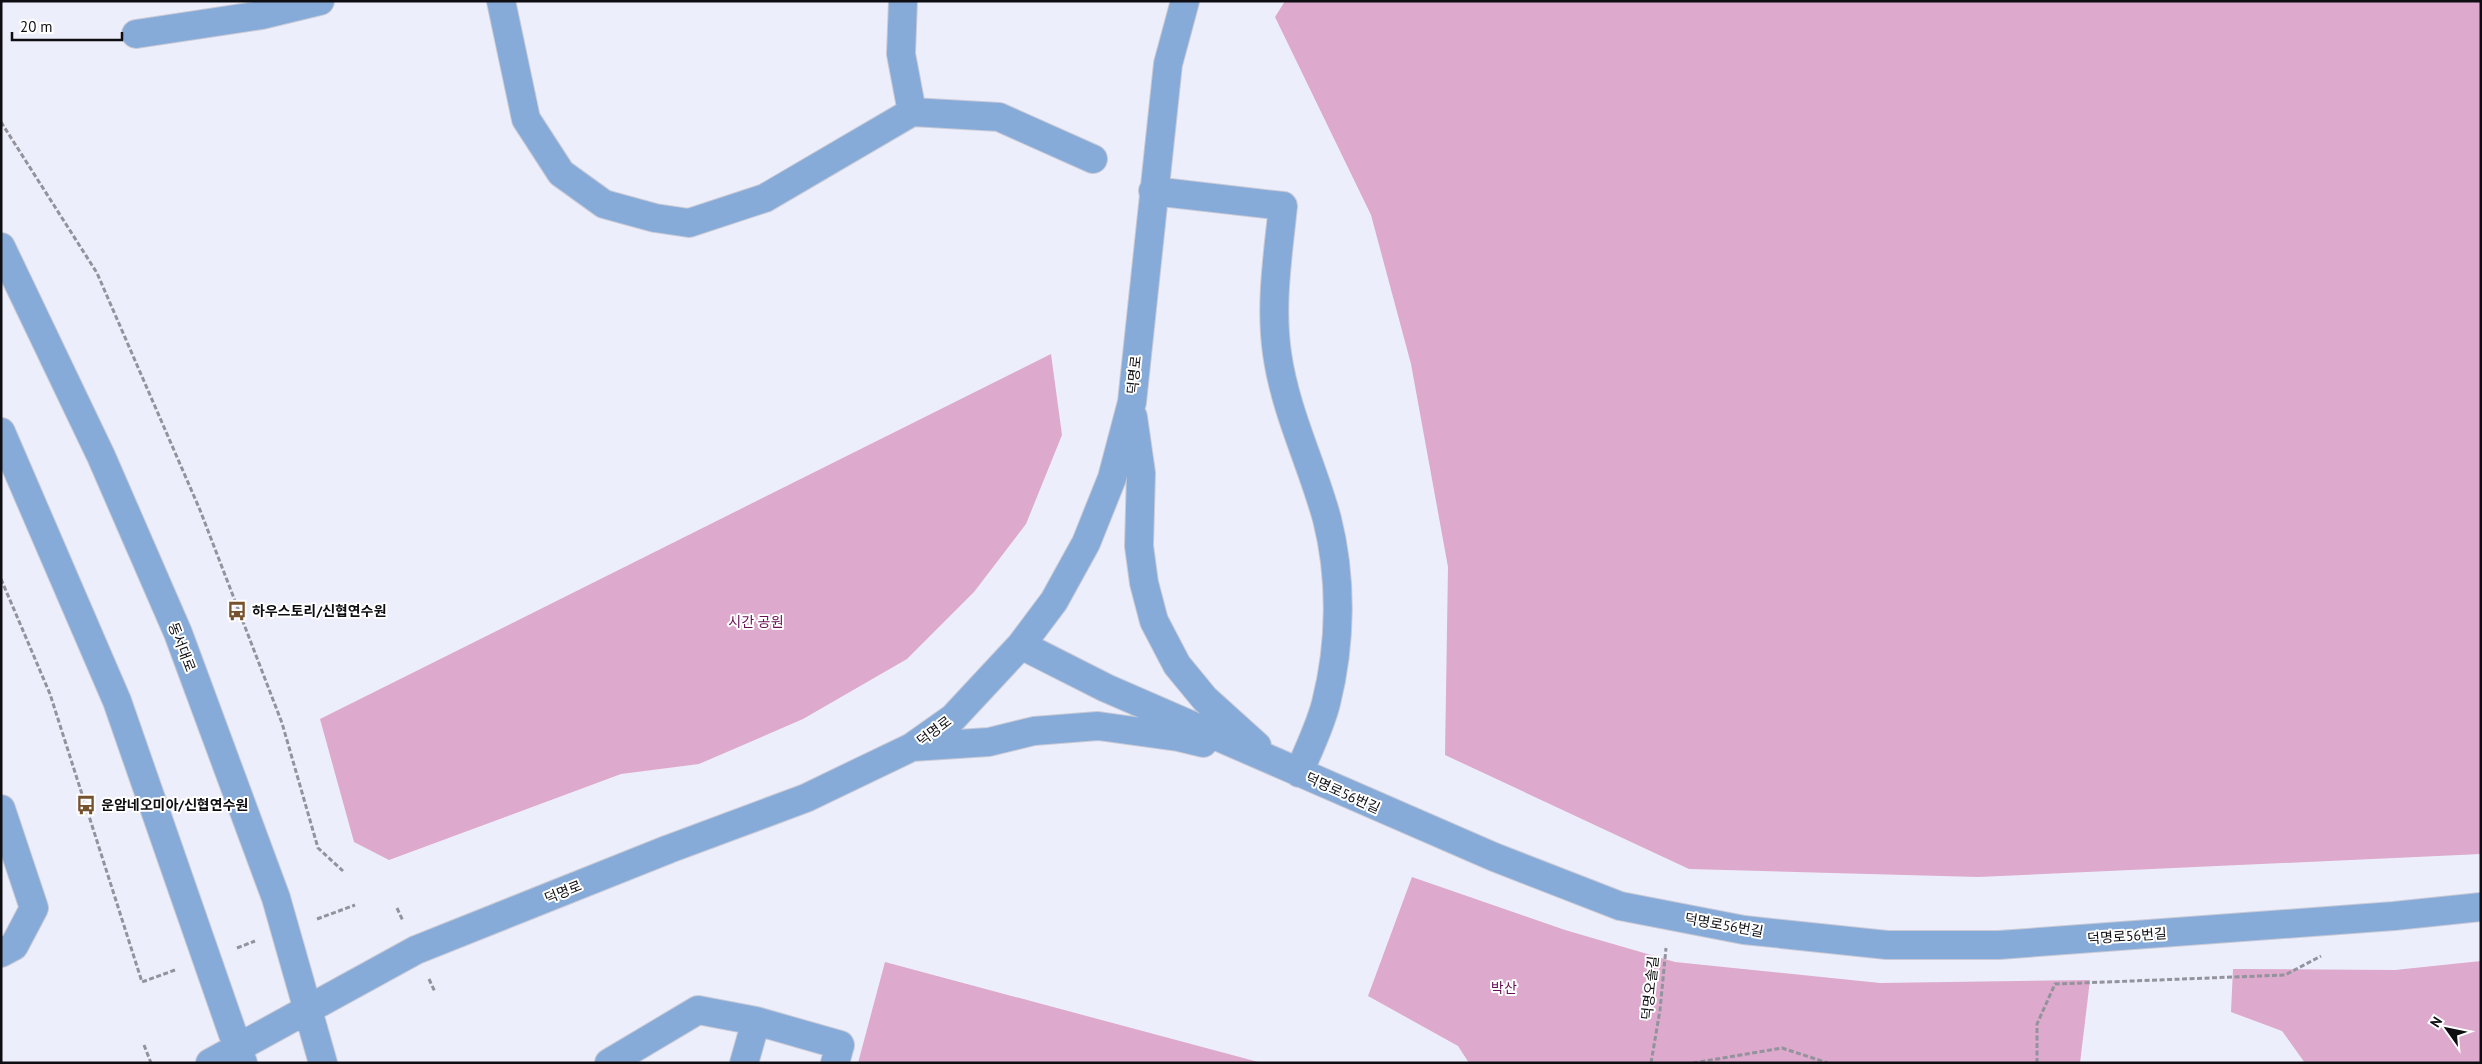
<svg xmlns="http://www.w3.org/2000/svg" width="2482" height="1064" font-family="'PT Sans','Noto Sans KR',sans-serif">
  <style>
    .green { fill: #dda9cc }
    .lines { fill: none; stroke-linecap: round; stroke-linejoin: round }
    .minor-casing { stroke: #c9cad6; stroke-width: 30 }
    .path { stroke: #92939c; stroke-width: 3; stroke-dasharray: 5 2.5; stroke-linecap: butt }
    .minor { stroke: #87abd8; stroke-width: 28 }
    .labels { text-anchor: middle; stroke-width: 4; stroke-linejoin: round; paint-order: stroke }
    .street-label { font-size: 14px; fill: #0e0e12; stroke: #fff }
    .poi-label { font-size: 14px; font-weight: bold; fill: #0e0e12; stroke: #fff; text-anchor: start }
    .park-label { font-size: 14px; fill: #681055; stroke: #fff }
  </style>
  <rect width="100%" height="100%" fill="#edeefb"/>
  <path class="green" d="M1285 1H2481V854L1978 877 1689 869 1445 755 1448 567 1411 364 1371 215 1275 17Z
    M1051 354 1062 435 1026 524 974 592 907 659 803 719 699 764 621 774 389 860 354 842 320 719Z
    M1412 877 1565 930 1675 962 1880 983 2090 980 2080 1063H1469L1458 1046 1368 996Z
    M2481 961V1063H2305L2282 1031 2231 1012 2233 969 2395 970Z
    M885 962 1262 1063H858Z"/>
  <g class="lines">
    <defs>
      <path id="minor" d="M501 1 526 119 561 173 604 204 655 218 689 223 765 198 912 112 999 117 1093 159
        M903 1 901 54 912 112
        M136 34 262 15 320 1
        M1153 191 1283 206C1278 254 1270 304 1277 353 1285 411 1312 464 1327 519 1342 578 1341 644 1326 703 1320 727 1308 750 1299 773
        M1 247 101 456 178 633 276 898 323 1063
        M1133 417 1141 473 1139 546 1144 583 1154 621 1177 665 1205 699 1257 746
        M1 432 117 701 243 1063
        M1021 645 1106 688 1494 857 1620 906 1744 930 1887 945H1999L2394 916 2481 907
        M912 747 989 742 1034 731 1098 726 1178 737 1203 743
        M1 809 34 908 14 946 1 953
        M210 1063 416 950 669 849 806 798 912 747 953 718 1021 645 1054 601 1086 543 1112 478 1132 402 1168 64 1185 1
        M609 1063 698 1010 756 1021 840 1045 835 1063
        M744 1063 756 1021"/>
    </defs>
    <use href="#minor" class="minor-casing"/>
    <path class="path" d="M1 122 97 273 200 510 282 723 318 848 343 871
      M1 579 50 694 142 982 175 970
      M397 908 403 921
      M317 919 355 905
      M237 948 255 941
      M429 979 435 992
      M144 1045 151 1063
      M1651 1063 1660 1010 1666 948
      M1693 1063 1782 1048 1828 1063
      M2037 1063V1024L2055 984 2285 975 2321 956"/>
    <use href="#minor" class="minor"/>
  </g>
  <defs>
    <symbol id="bus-bare" viewBox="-9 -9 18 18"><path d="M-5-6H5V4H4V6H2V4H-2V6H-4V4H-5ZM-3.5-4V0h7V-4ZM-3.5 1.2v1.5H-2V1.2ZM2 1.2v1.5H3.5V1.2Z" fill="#76512d" stroke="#fff" stroke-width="2.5" paint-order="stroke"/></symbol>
  </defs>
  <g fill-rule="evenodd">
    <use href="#bus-bare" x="223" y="597" width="28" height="28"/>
    <use href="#bus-bare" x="72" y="791" width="28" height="28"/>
  </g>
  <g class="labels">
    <g class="street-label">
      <text transform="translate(1134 375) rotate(-84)" y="5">덕명로</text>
      <text transform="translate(182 647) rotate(69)" y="5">동서대로</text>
      <text transform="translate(934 731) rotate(-37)" y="5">덕명로</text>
      <text transform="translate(1343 793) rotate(24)" y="5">덕명로56번길</text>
      <text transform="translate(563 892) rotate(-22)" y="5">덕명로</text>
      <text transform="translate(1724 925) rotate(10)" y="5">덕명로56번길</text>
      <text transform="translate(2127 936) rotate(-4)" y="5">덕명로56번길</text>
      <text transform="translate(1650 988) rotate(-84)" y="5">덕명오솔길</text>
    </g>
    <g class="poi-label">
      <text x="252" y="616">하우스토리/신협연수원</text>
      <text x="101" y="810">운암네오미아/신협연수원</text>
    </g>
    <g class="park-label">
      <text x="756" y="627">시간 공원</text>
      <text x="1504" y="993">박산</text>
    </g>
  </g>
  <rect width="2482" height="1064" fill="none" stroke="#0e0e12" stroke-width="5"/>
  <g transform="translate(2447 1029) rotate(303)" stroke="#ffffff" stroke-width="4" paint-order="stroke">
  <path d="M0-4L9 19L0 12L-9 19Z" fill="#0e0e12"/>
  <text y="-8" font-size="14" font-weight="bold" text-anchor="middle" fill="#0e0e12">N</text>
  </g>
  <path d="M12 32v8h110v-8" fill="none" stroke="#0e0e12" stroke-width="2.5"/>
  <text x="20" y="32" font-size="15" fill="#0e0e12" stroke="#ffffff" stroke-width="4" paint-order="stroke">20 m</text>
</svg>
